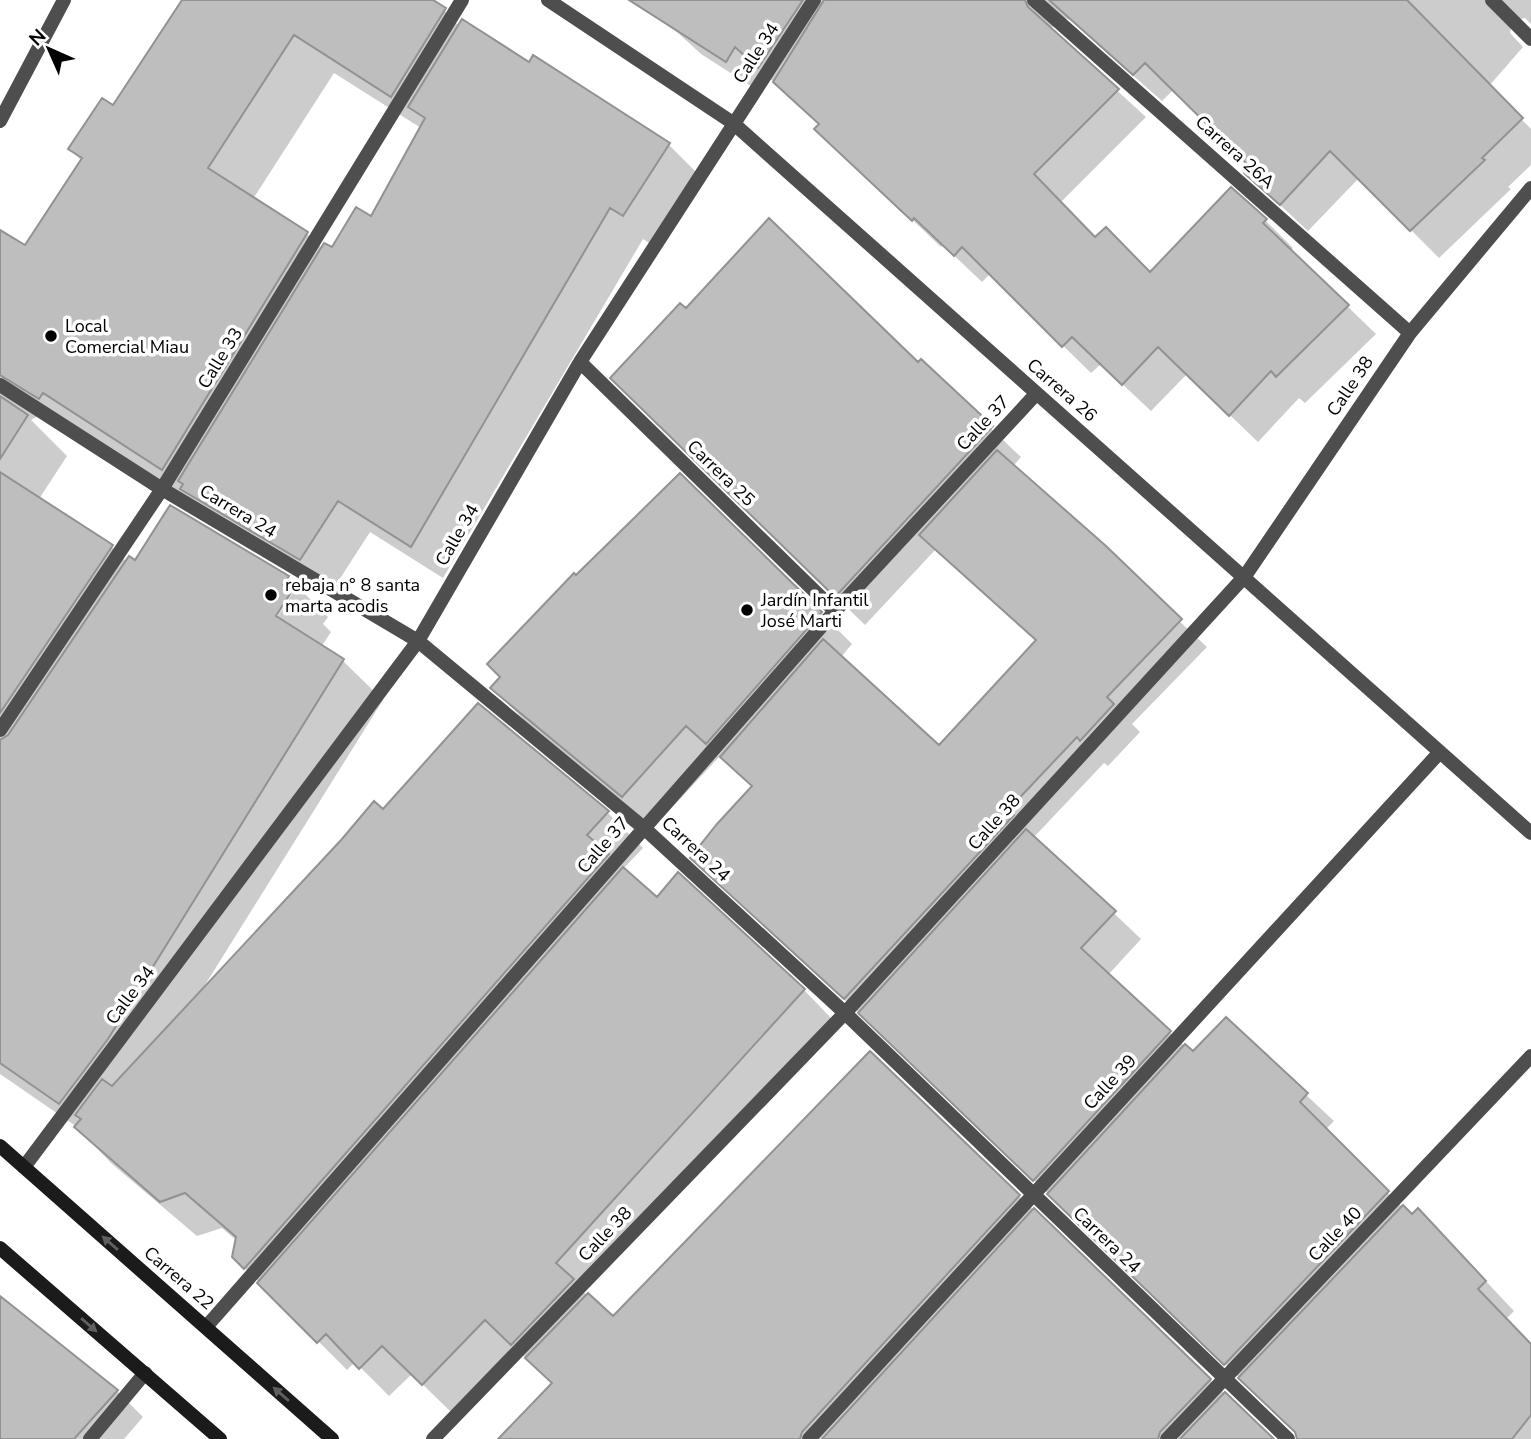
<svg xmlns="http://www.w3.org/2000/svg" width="1531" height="1439" font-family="'Nunito Sans',sans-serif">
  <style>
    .shadow { fill: #0003; fill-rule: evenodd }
    .building { fill: #bebebe; stroke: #929292; stroke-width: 2 }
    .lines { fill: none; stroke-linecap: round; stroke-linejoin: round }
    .street { stroke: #4e4e4e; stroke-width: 14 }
    .secondary { stroke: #1b1b1b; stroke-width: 14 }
    .oneway { fill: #5f5f5f }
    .poi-dot { fill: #000; stroke: #fff; stroke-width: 2.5 }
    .labels { text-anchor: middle; stroke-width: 7; stroke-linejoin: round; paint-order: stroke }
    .street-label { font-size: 18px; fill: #000; stroke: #fff }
    .poi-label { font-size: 18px; fill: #000; stroke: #fff; text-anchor: start }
  </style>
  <rect width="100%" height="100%" fill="#fff"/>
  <path class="shadow" d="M184 0H427L444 10 459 26 669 145 701 177 655 247 643 239 443 578 370 532 332 591 42 414 31 420 67 456 39 499 112 547 127 562H135L170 507 288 577 328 617 323 624 331 632 321 647 343 661 383 700 205 985 207 987 383 811 478 705 608 813 643 848 623 869 657 899 804 990 832 1019 584 1292 587 1296 613 1318 1019 1196 1272 1439H501L553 1384 514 1347 452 1413 412 1374 389 1396 355 1362 347 1370 234 1257 237 1241 222 1228 197 1236 111 1163 77 1127 0 1074V250L26 248 82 161 70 149 113 107ZM334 73 421 128 371 218 332 250 323 249 307 234 253 199ZM290 591H294L272 625 269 623Z
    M642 0H1531V24L1525 18 1512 21 1510 33 1523 47 1489 86 1531 129V165L1508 187 1511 189 1439 258 1359 178 1308 231 1246 173 1251 168 1174 89 1162 101 1070 20 1064 18 1055 21 1052 28 1053 32 1146 117 1060 203 1095 239 1151 274 1265 220 1293 248 1290 251 1376 334 1305 403 1299 398 1258 442 1187 374 1151 411 1101 364 1091 373 990 274 982 282 943 245 941 247 903 211 901 212 817 129 820 125 764 73 754 88 701 54Z
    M686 311 918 364 921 362 1021 457 1013 466 1207 647 1132 724 1140 732 1108 766 1104 763 1034 837 1141 939 1108 975 1193 1054 1226 1020 1334 1121 1325 1130 1412 1217 1447 1240 1514 1311 1506 1319 1531 1345V1439H1299L1297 1433 887 1039 719 884 753 787 739 773 719 757 654 827 524 720 493 688 821 613 852 644 841 657 939 747 1037 642 936 549 865 625 642 407Z
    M0 1298 76 1357 117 1391 143 1417 124 1439H0Z"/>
  <path class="building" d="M182 0H433L446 8 391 97 294 35 208 168 308 232 162 470 43 393 39 399 0 375V230L25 245 82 158 68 149 102 98 113 105Z
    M629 0H803L758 68 735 47 726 62Z
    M824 0H1025L1028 7 1119 89 1034 174 1095 237 1106 227 1150 272 1231 187 1267 219 1263 223 1349 305 1276 377 1271 371 1229 416 1158 347 1122 385 1072 337 1062 347 962 247 954 256 914 218 912 221 814 129 819 124 773 82Z
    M1049 0H1407L1523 118 1482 158 1485 160 1410 231 1330 151 1280 205 1244 173 1249 168 1247 164 1145 63 1133 75Z
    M462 19 529 62 533 55 670 143 623 216 610 208 411 547 338 501 300 560 180 489 183 484 178 481 324 243 332 247 356 207 371 216 425 118 408 107Z
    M769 218 918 362 921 359 993 426 835 597 610 378 680 303 686 308Z
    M0 396 28 415 0 459Z
    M997 450 1106 546 1182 619 1107 697 1114 704 1080 741 1077 737 1008 810 1014 815 844 999 690 858 717 824 752 786 720 757 823 639 939 745 1036 640 919 535Z
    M0 472 113 545 0 713Z
    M680 473 822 612 706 744 686 726 622 797 490 688 500 677 487 664 574 573 576 575Z
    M170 505 289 576 283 585 292 591 276 616 344 659 108 1039 59 1104 0 1063V740L8 735 129 556 135 560Z
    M478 703 609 811 587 835 609 854 244 1269 232 1257 236 1237 185 1193 160 1202 74 1127 81 1119 75 1115 102 1079 112 1086 342 839 374 801 383 809Z
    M1026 829 1116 911 1081 948 1171 1031 1033 1181 858 1013Z
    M623 867 657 897 678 872 805 989 556 1263 574 1279 511 1345 485 1320 422 1385 382 1346 359 1369 326 1334 317 1343 257 1283Z
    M1226 1017 1308 1093 1300 1102 1389 1191 1224 1365 1047 1194 1185 1044 1193 1051Z
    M870 1051 1020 1195 802 1432 800 1439H498L552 1383 525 1358 588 1293 613 1316Z
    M1403 1205 1412 1214 1418 1208 1486 1281 1478 1289 1531 1344V1415L1512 1439H1297L1295 1432 1238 1378Z
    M1034 1208 1211 1379 1160 1432 1158 1439H822Z
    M0 1296 118 1390 74 1439H0Z
    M1225 1392 1274 1439H1180Z"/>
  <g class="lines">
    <path class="street" d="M548 0 733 123 1531 833
      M1034 0 1410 333
      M1492 0 1531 39
      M0 121 64 0
      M580 362 835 611
      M0 385 162 489 418 641 644 828 845 1013 1288 1439
      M0 730 162 489 462 0
      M24 1167 418 641 580 362 814 0
      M206 1327 835 611 1036 394
      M90 1439 145 1373
      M433 1439 845 1013 1245 576 1410 333 1531 188
      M809 1439 1440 752
      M1167 1439 1531 1056"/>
    <path class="secondary" d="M0 1146 332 1439
      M0 1248 220 1439"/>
  </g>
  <defs><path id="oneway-solid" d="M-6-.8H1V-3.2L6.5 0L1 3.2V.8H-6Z" transform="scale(1.75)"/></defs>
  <g class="oneway">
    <use href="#oneway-solid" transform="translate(110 1243) rotate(-139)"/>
    <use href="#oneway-solid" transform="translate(89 1325) rotate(41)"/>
    <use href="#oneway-solid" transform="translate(281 1394) rotate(-139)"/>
  </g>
  <g class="poi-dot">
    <circle cx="51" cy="336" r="7"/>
    <circle cx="271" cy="595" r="7"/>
    <circle cx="747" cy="610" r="7"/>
  </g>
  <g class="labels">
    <g class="street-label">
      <text transform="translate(756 53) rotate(-57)" y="6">Calle 34</text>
      <text transform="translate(1235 152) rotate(42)" y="6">Carrera 26A</text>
      <text transform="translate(220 358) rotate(-58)" y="6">Calle 33</text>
      <text transform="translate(1350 386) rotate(-56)" y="6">Calle 38</text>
      <text transform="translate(1062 390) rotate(41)" y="6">Carrera 26</text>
      <text transform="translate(983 423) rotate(-47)" y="6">Calle 37</text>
      <text transform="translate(721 473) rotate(44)" y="6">Carrera 25</text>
      <text transform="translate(238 511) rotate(31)" y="6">Carrera 24</text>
      <text transform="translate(457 535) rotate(-60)" y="6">Calle 34</text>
      <text transform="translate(994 822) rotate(-48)" y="6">Calle 38</text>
      <text transform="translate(603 845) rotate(-49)" y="6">Calle 37</text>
      <text transform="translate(696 849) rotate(43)" y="6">Carrera 24</text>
      <text transform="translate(130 995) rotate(-53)" y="6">Calle 34</text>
      <text transform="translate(1110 1082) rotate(-47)" y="6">Calle 39</text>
      <text transform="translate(605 1234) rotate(-46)" y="6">Calle 38</text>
      <text transform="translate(1335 1234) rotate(-46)" y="6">Calle 40</text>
      <text transform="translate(1107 1240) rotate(44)" y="6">Carrera 24</text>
      <text transform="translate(179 1278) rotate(41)" y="6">Carrera 22</text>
    </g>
    <g class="poi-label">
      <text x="65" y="332">Local<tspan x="65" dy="21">Comercial Miau</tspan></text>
      <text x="285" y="591">rebaja n° 8 santa<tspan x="285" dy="21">marta acodis</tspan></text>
      <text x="761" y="606">Jardín Infantil<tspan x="761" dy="21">José Marti</tspan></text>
    </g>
  </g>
  <g transform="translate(49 49) rotate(315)" stroke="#ffffff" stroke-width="5" paint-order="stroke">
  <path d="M0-5L12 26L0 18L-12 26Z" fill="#000000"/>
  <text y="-10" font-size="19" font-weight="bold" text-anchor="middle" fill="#000000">N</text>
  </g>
</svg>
